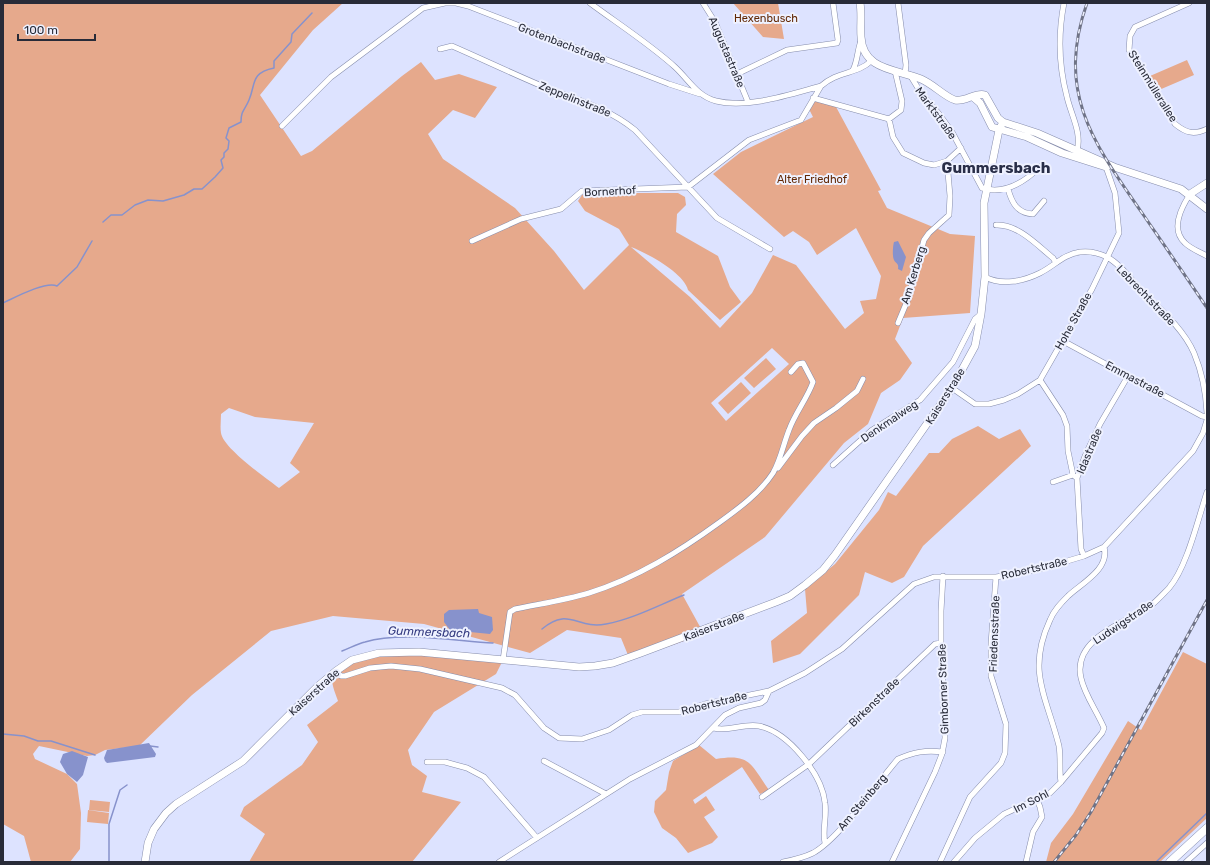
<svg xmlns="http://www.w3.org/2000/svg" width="1210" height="865" font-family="Rubik,sans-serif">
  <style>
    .green { fill: #e6a98c; fill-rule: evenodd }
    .water { fill: #8792cc }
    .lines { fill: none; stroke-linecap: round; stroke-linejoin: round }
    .stream { stroke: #8792cc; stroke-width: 1.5 }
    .street-casing { stroke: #868dac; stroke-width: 6 }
    .secondary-casing { stroke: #868dac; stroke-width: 8 }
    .primary-casing { stroke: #868dac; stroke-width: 9 }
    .street { stroke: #fff; stroke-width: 5 }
    .secondary { stroke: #fff; stroke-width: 7 }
    .primary { stroke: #fff; stroke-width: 8 }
    .rail-casing { stroke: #6f7386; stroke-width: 3 }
    .rail { stroke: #eef1ff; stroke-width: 1.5; stroke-dasharray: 4.5; stroke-linecap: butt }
    .labels { text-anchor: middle; stroke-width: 4; stroke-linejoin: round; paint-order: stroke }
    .park-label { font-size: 11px; fill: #612805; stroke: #eef1ff }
    .street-label { font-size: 11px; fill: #282b38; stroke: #eef1ff }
    .water-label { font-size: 12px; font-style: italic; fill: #333a80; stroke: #eef1ff }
    .district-label { font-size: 15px; font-weight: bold; fill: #292e48; stroke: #eef1ff }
  </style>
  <rect width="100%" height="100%" fill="#dde3ff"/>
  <path class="green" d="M3 3H343L313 30 260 95 301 156 312 151 402 76 421 62 435 80 459 74 497 87 475 118 453 110 428 134 443 159 515 208 554 251 584 290 629 245 619 229 585 211 578 201 582 195 590 193H678L685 197 686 205 677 214 676 232 718 256 730 287 741 302 720 320 688 290C684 273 647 253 631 247L690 297 720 328 752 293 773 255 796 265 845 329 864 313 860 301 876 299 881 276 856 228 817 255 809 242 793 231 784 237 713 174 741 152 813 117 808 107 816 101 835 105 881 190 878 191 887 208 950 234 975 236 970 313 903 318 895 339 912 363 900 380 881 393 868 424 844 443 765 537 682 594 704 634 630 660 621 638 567 630 530 653 424 624 333 616 271 631 192 695 139 746 105 750 95 755 87 756 39 746 33 754 35 759 67 774 77 784 81 813 80 849 70 862H31L24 836 3 824ZM772 348 789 364 726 421 711 403ZM229 408 255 417 314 423 290 463 300 472 279 488C266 478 223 448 221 433 220 427 221 420 221 414Z
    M733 3H778L784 39 763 37Z
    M1187 60 1194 75 1159 90 1150 76Z
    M766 358 776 369 754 388 744 378Z
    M741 382 751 393 728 414 718 403Z
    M978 426 999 439 1020 429 1031 446 923 546 904 577 892 583 865 572 859 595 800 654 773 663 771 641 807 613 805 589 835 564 879 510 888 492 896 496 929 453H939L952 439Z
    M1183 652 1207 664V818L1160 862H1046L1051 843 1073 814 1128 721 1141 730Z
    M379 653 503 660 496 674 434 712 408 750 412 765 427 776 422 792 461 802 412 862H249L265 834 240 816 244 807 302 765 318 742 307 725 338 701C336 695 332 686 332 679 334 663 366 657 379 653Z
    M699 745 716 759C751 753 751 765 769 790L760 794 742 767 693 800 695 804 706 796 715 810 704 817 718 837 712 843 688 853 676 838 662 828 654 812 655 801 666 790 669 772 673 761Z
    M90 800 110 802 109 812 89 810Z
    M88 810 109 813 108 824 87 822Z"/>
  <path class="water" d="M898 241 906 257 902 271 898 269C899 263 896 264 894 260 892 256 893 245 894 242Z
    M478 609 479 613 492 617 493 630 490 634 450 630 444 622V614L449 610Z
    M149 743 156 754 155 757 107 763 105 761 104 758 107 750Z
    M72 751 88 757 83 775 77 782 67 774 60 762 63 754Z"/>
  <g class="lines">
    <path class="stream" d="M103 222 111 215H122L135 205 148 200 163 201 184 195 194 189H202L215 177 223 168 221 160 224 157V153L228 149 229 141 226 138 229 128 241 122C241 110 245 110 249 100 256 84 250 73 274 68V61L291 42 292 34 312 13
      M3 303C14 298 45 281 57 286L77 267 92 241
      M542 629C569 606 577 630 606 624 633 619 659 605 684 595
      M342 651C350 648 357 644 365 642 401 631 455 641 493 643
      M3 734 24 736 38 741H51L95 755
      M150 746 158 747
      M109 862V824L120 790 127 785
      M1156 862 1207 813"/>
    <defs>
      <path id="street" d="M590 3C617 23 651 45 675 67 689 80 697 96 716 101 747 109 791 94 821 86 837 71 858 74 871 61
        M703 3 715 22 748 102
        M898 3 906 65 905 74
        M1064 3C1058 34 1059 67 1067 97 1071 115 1082 132 1077 151
        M1189 3 1135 27 1130 36 1129 50 1175 124C1186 133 1194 135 1207 129
        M440 49 452 46C482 59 511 73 542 86 574 99 607 107 635 130L717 218 770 249
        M853 70C858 60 857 51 861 41
        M737 74 787 50 837 43 838 40 833 3
        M910 75 921 93 939 114 952 132 982 188C1005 195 1025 182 1041 166
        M813 98 889 119 901 110 902 101 895 71
        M889 119 893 137 903 153 924 163 934 165 947 161
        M282 126 331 77 423 8 445 3H456L468 6 669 84 700 94
        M1008 189C1012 203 1017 213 1033 214L1044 201
        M1190 194C1181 208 1170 229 1185 243 1191 249 1200 252 1207 256
        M996 225C1018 224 1037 245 1053 258L1056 263
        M472 241 521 219 561 209 582 191 688 187 749 140 801 120 821 86
        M985 277C1002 286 1024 281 1040 273 1054 266 1064 254 1080 252 1089 251 1099 253 1107 257 1120 264 1130 278 1140 289 1159 308 1183 328 1194 353 1202 372 1206 393 1207 413
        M898 323 908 299 924 240 929 233 949 215 950 196 947 161 961 148
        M1063 341 1202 416 1207 417
        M1040 380 1063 415 1067 426 1068 451 1073 475 1077 478
        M952 388 975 404H989L1004 400 1018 394 1040 380 1092 289 1119 233 1115 193 1106 167
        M833 465 872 430 920 400 953 362 975 319 981 314
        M778 468 802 436 814 423 836 408 857 391 863 379
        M1053 482 1073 475
        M1084 556 1081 549 1077 478 1085 456 1100 424 1128 376
        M503 660 510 612 515 609C539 604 566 600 589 593 637 578 680 551 720 522 738 509 760 493 773 473 781 459 783 445 789 430 795 413 807 399 813 382L803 363 798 364 791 372
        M336 671 341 676H345L370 668 391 666 420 669 502 688 515 695 544 728 559 738 582 739 609 730 632 715 642 712H679L705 704 769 691 805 673 842 649 914 584 934 577H996L1014 574 1044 568 1084 556 1104 547 1193 451 1203 433 1207 420
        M714 728C728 732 744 723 759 726 788 732 822 774 825 803 827 817 822 830 825 843
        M544 761 606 794
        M427 762H445L467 768 484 777 537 838
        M1061 782C1059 771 1061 758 1059 746 1047 697 1026 672 1050 620 1054 610 1061 603 1068 596 1082 583 1110 569 1104 547
        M762 797 809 764 935 644 941 643
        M499 862 630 779 696 745 725 715 739 708 761 703 765 700 769 691
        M783 862C793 860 803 858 813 853 840 838 876 784 898 759 914 752 925 750 943 752
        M892 862 935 772 942 754 945 738 941 643V611L943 576
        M940 862 970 797 1001 763 1005 753 1006 724 991 676V644L996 577
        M954 862 975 838 1004 814 1050 793 1061 782 1102 733 1104 728C1097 711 1085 696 1081 678 1072 639 1124 623 1149 607 1156 602 1163 594 1169 588 1187 567 1198 519 1207 492
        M1026 862 1033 832 1042 817 1040 807 1037 800
        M1186 862 1207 843"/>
      <path id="secondary" d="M860 3C862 14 860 26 861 37 863 71 897 69 921 79 933 84 945 97 955 100 966 102 975 92 985 95L998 118 1003 122 1037 133 1114 167 1181 189 1207 209
        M973 97 980 103 992 127 1027 137 1062 153 1106 167
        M1190 194 1207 183
        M145 862 148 843 154 829 166 813 176 804 243 761 317 687 336 671 352 660 379 653 419 652 579 667 595 666 613 663 641 653 776 602 790 596 805 585 823 570 835 555 952 388 975 346 981 314 985 277 984 203 999 130 1003 122"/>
      <path id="primary" d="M1170 862 1207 828"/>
    </defs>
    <use href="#street" class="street-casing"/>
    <use href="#secondary" class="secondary-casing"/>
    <use href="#primary" class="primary-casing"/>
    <use href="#street" class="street"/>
    <use href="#secondary" class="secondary"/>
    <use href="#primary" class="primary"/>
    <defs>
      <path id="rail" d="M1087 3C1056 91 1092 141 1140 210 1162 242 1185 275 1207 308
        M1054 862 1076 835 1091 812 1207 600"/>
    </defs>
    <use href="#rail" class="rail-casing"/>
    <use href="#rail" class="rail"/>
  </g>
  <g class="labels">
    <g class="park-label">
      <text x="766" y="22">Hexenbusch</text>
      <text x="812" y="183">Alter Friedhof</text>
    </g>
    <g class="street-label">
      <text transform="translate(562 43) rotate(21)" y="4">Grotenbachstraße</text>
      <text transform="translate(727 52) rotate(67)" y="4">Augustastraße</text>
      <text transform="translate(1153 86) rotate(58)" y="4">Steinmüllerallee</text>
      <text transform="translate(575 99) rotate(22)" y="4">Zeppelinstraße</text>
      <text transform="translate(936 113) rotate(54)" y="4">Marktstraße</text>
      <text transform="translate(610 191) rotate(-3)" y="4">Bornerhof</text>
      <text transform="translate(913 275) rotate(-73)" y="4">Am Kerberg</text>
      <text transform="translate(1146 295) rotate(46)" y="4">Lebrechtstraße</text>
      <text transform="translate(1073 321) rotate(-61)" y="4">Hohe Straße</text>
      <text transform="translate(1135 379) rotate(28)" y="4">Emmastraße</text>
      <text transform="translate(945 396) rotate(-58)" y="4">Kaiserstraße</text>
      <text transform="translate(889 421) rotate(-34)" y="4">Denkmalweg</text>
      <text transform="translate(1089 451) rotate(-67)" y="4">Idastraße</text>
      <text transform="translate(1034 568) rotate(-13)" y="4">Robertstraße</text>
      <text transform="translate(1123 622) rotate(-34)" y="4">Ludwigstraße</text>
      <text transform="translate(714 626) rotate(-21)" y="4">Kaiserstraße</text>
      <text transform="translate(994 634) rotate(-88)" y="4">Friedensstraße</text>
      <text transform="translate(943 689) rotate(-92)" y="4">Gimborner Straße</text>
      <text transform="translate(314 692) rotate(-42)" y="4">Kaiserstraße</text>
      <text transform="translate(874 702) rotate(-44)" y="4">Birkenstraße</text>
      <text transform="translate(714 703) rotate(-14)" y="4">Robertstraße</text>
      <text transform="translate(1031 801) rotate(-27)" y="4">Im Sohl</text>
      <text transform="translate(862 802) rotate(-50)" y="4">Am Steinberg</text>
    </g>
    <g class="water-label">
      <text transform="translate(429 632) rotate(2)" y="4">Gummersbach</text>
    </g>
    <g class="district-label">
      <text x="996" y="173">Gummersbach</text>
    </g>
  </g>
  <rect width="1210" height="865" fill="none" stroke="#282b38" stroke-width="8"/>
  <path d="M18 34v6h77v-6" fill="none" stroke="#282b38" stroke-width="2"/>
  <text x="24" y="34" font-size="12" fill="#282b38" stroke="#eef1ff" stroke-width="3" paint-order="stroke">100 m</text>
</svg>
